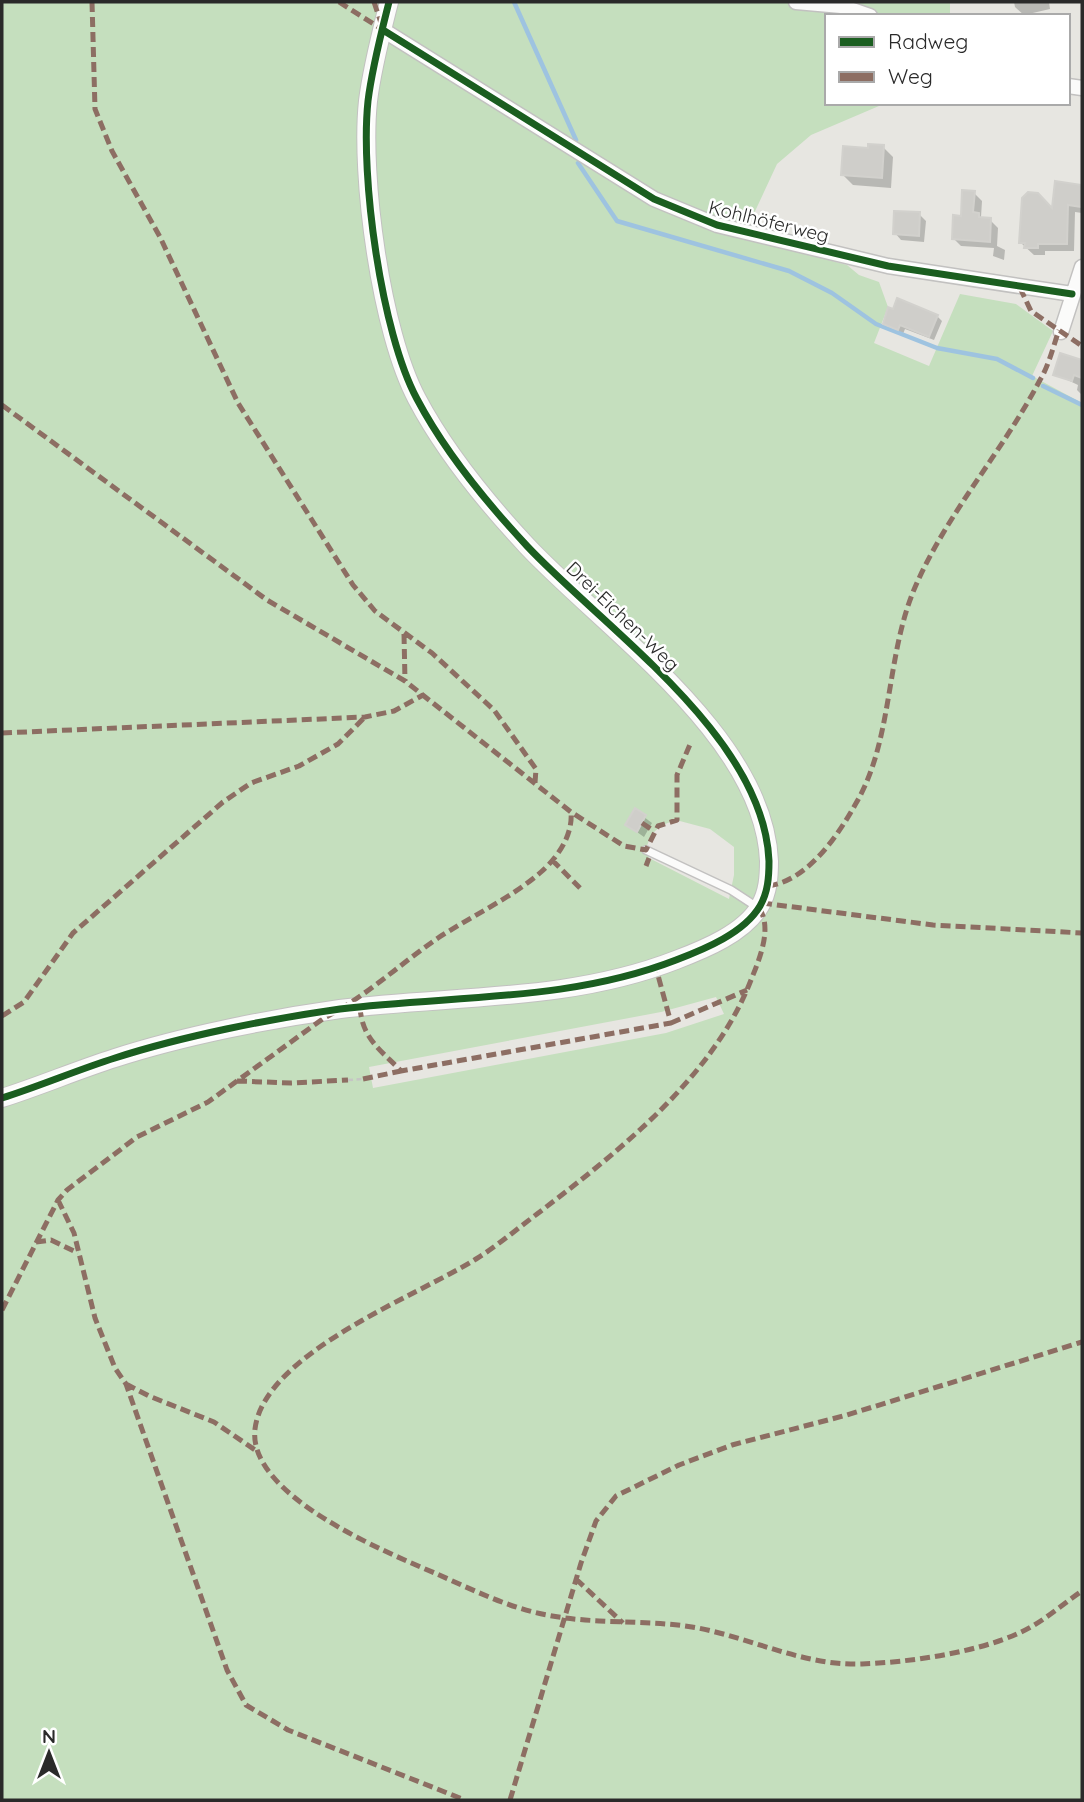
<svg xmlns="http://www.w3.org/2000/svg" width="1084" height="1802" font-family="Quicksand,sans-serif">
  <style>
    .green { fill: #c5dfbe; fill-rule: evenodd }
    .shadow { fill: #0003 }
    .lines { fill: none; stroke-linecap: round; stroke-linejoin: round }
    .stream { stroke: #9ec3e0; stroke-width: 4.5 }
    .building { fill: #cfceca; stroke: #d2d1cd; stroke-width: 2 }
    .service-casing { stroke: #c2c1c0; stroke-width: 10 }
    .minor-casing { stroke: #c2c1c0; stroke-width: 17 }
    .tertiary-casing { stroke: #c2c1c0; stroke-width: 20 }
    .path { stroke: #c5c5c4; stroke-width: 2.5; stroke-dasharray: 5 3.5; stroke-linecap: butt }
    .service { stroke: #fbfbfa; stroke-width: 7 }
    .minor { stroke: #fbfbfa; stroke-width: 14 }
    .tertiary { stroke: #fbfbfa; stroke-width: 18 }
    .quiet { stroke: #8d6e63; stroke-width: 5; stroke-dasharray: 10 5; stroke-linecap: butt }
    .cycleway-casing { stroke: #fff; stroke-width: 11 }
    .cycleway { stroke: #1b5e20; stroke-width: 7 }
    .labels { text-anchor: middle; stroke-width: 5; stroke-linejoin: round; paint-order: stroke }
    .street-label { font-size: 19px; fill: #2a2a2a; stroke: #fff }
  </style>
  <rect width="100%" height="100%" fill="#e7e6e1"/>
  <path class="green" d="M2 2H950V16H827V103H886L811 135 777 164 743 237 847 265 859 275 879 282 888 307 874 343 929 366 960 294 1016 304 1053 331 1032 376 1082 403V1800H2ZM676 820 710 829 734 847V875L729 899 649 858 646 850C651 831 658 826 676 820ZM716 997 724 1014 666 1033 373 1088 369 1067 661 1012Z"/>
  <path class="shadow" d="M1014 2H1049L1050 9 1024 15 1015 7Z
    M883 147 893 157 891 188 853 185 843 175 869 150Z
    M1057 183 1082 186V213L1075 212 1074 251H1045V255H1034L1021 243 1053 211Z
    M974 193 982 201 981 217 990 220 998 228 997 246 1005 250 1004 260 993 256 994 248 961 246 953 238Z
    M919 214 926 221 924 242 901 240 895 233Z
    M937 316 942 321 934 340 905 329 903 334 885 323Z
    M1061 355 1082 362V395L1077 390 1078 385 1055 374Z
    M636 811 652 823 644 837 627 825Z"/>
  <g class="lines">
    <path class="stream" d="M514 2 576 140
      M578 163 617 221 789 271 832 293 876 324 937 348 997 359 1033 378
      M1043 386 1082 405"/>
  </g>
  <path class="building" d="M868 144 884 145 882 178 841 175 843 146 868 148Z
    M1055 181 1082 185V207L1068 205 1067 244H1038V248H1024L1025 243H1019L1022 198 1028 192 1038 193 1052 208Z
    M962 190 975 191 973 212 979 213V217L991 218 990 242 952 239 953 215 961 216Z
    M894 211 920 212 919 236 893 234Z
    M897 298 938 315 929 337 900 325 898 330 883 324 888 307 893 309Z
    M1060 353 1082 360V378L1074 375 1072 381 1053 375Z
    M635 808 646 815 637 832 625 825Z"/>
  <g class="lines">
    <defs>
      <path id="service" d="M646 850 731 890 757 907"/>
      <path id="minor" d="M796 2 841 6 870 16
        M383 30 654 199 717 225 888 266 1072 294
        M1068 86 1082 88
        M1061 332 1082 267"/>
      <path id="tertiary" d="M2 1098C40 1086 77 1070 115 1058 183 1036 269 1019 340 1009 453 995 568 1002 676 960 705 949 744 933 760 906 768 892 769 877 769 861 764 737 606 630 527 546 486 502 445 452 417 399 381 332 360 176 368 101 372 68 381 34 389 2"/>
    </defs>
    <use href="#service" class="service-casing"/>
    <use href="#minor" class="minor-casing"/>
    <use href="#tertiary" class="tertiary-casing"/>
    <path class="path" d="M348 1080 363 1079"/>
    <use href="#service" class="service"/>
    <use href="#minor" class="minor"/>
    <use href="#tertiary" class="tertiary"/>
    <path class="quiet" d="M92 2 95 109 112 151 160 237 238 403 353 585 375 611 432 653 494 710 536 769 535 783
      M339 2 383 30
      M374 2 381 23
      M1020 288 1031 311 1082 346
      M2 405 267 600 405 681 571 812 624 846 646 850 658 826 677 820V775L691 742
      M404 634 405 681
      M2 733 365 717 394 711 423 695
      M642 823 654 831
      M552 860 580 888
      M646 866 649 858
      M768 886C807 881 837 837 855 805 894 740 885 655 916 585 948 512 1003 451 1040 380 1049 365 1053 347 1059 330
      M762 903 933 925 1082 933
      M759 908C773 928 759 960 751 980 713 1078 618 1152 537 1214 517 1229 497 1246 476 1259 419 1295 264 1353 255 1429 247 1496 388 1553 437 1574 473 1590 509 1608 547 1615 597 1625 649 1619 698 1628 754 1639 804 1666 862 1664 910 1662 975 1653 1019 1633 1042 1623 1061 1605 1082 1591
      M360 1007C362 1039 381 1050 401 1071L671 1023 656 968
      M2 1016 24 1002 73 933 223 802 251 783 299 766 338 744 365 717
      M671 1023 747 990
      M363 1079 401 1071
      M237 1081 291 1083 348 1080
      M58 1200 74 1233 95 1318 115 1368 126 1384 227 1670 246 1705 288 1730 465 1800
      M36 1242 51 1240 78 1253
      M2 1310 58 1200 67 1190 137 1137 208 1102 324 1018C364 998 400 964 438 938 470 917 513 897 541 872 558 857 573 835 571 812
      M126 1384 149 1396 214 1422 258 1452
      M576 1579 623 1623
      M510 1800 581 1563 596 1521 616 1496 679 1465 732 1445 847 1415 1082 1342"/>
    <defs>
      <path id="cycleway" d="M383 30 654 199 717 225 888 266 1072 294
        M2 1098C40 1086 77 1070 115 1058 183 1036 269 1019 340 1009 453 995 568 1002 676 960 705 949 744 933 760 906 768 892 769 877 769 861 764 737 606 630 527 546 486 502 445 452 417 399 381 332 360 176 368 101 372 68 381 34 389 2"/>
    </defs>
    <use href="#cycleway" class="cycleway-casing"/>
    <use href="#cycleway" class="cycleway"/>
  </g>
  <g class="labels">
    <g class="street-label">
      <text transform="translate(769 221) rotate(14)" y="7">Kohlhöferweg</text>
      <text transform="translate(623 616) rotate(44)" y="7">Drei-Eichen-Weg</text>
    </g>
  </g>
  <rect width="1084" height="1802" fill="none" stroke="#2a2a2a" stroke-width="7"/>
  <rect x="825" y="14" width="245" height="91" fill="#ffffff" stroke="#aaaaaa" stroke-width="2"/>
  <rect x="839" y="37" width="35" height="10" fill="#1b5e20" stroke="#aaaaaa" stroke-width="2"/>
  <text x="888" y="49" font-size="21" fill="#2a2a2a">Radweg</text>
  <rect x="839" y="72" width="35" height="10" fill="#8d6e63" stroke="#aaaaaa" stroke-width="2"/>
  <text x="888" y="84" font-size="21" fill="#2a2a2a">Weg</text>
  <g transform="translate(49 1753)" stroke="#ffffff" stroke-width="5" paint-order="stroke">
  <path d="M0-5L12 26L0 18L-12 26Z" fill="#2a2a2a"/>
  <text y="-10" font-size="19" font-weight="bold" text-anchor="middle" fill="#2a2a2a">N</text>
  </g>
</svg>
